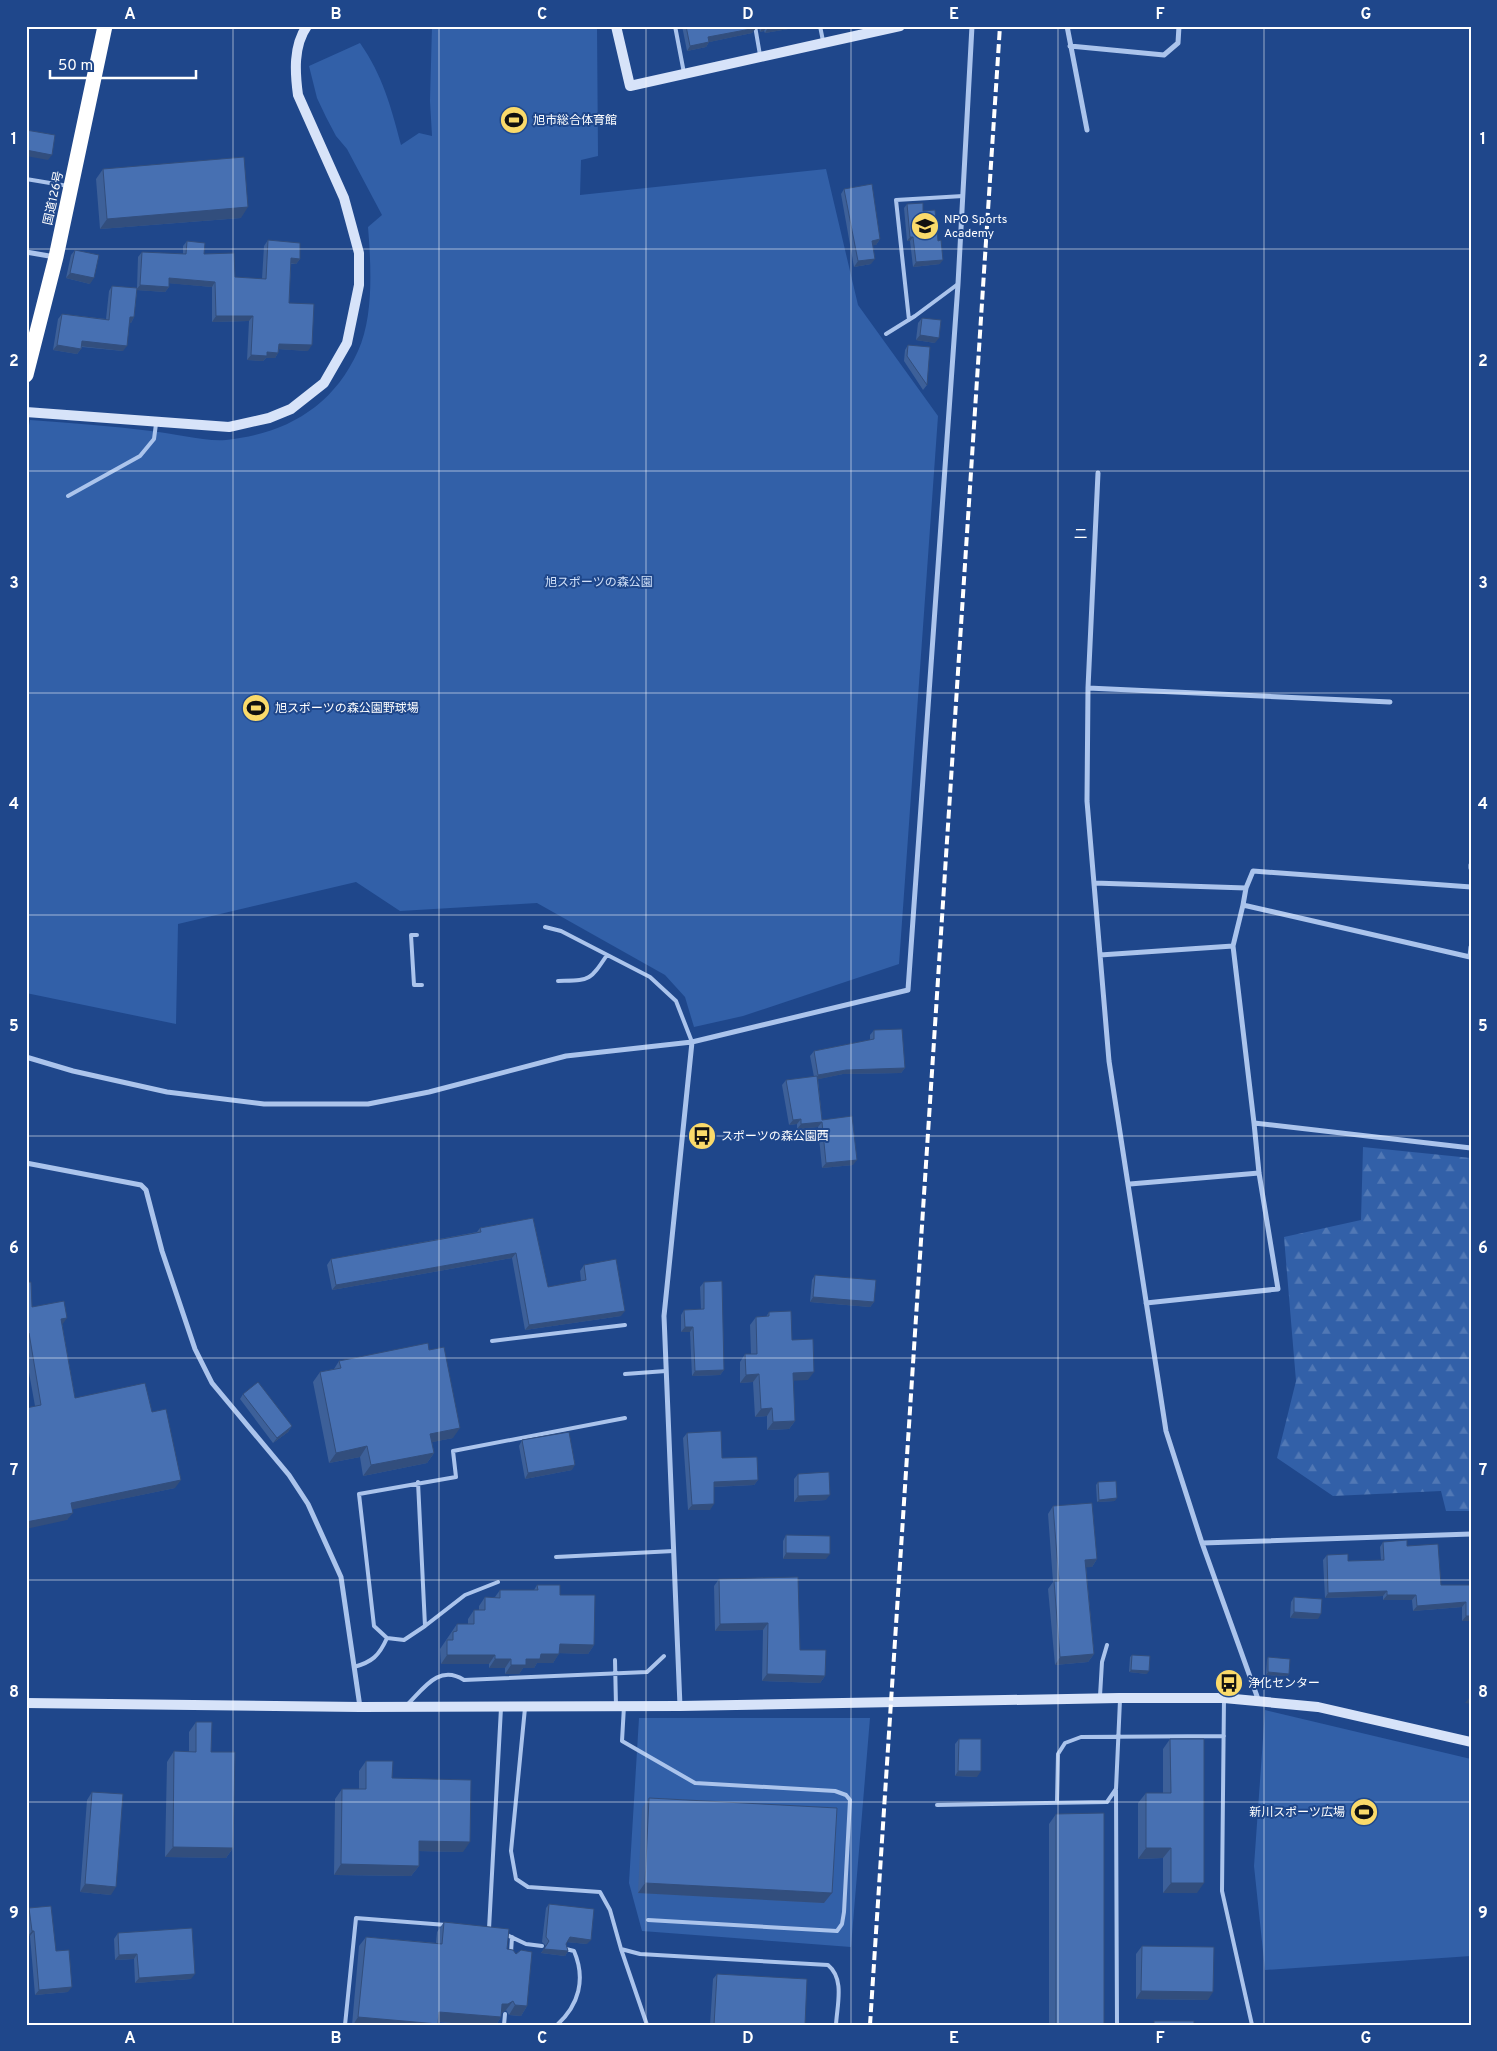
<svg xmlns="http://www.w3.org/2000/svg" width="1497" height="2051" font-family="Overpass,'Noto Sans JP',sans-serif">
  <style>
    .forest { fill: url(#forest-firs) }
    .green { fill: #3260a8 }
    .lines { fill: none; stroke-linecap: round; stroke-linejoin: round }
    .lane { stroke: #abc4ec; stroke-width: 4 }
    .street { stroke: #abc4ec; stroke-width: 5 }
    .secondary { stroke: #d7e3f9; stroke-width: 10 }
    .highway { stroke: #fff; stroke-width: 15 }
    .rail { stroke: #fff; stroke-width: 4; stroke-dasharray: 9 4; stroke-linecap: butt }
    .wall { fill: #3d6099 }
    .shaded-wall { fill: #324e7d }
    .building { fill: #4770b2; stroke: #324e7d }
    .grid { fill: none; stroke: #fff; stroke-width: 1; stroke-opacity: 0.55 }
    .labels { text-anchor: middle; stroke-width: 4; stroke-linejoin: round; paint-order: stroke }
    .poi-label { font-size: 12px; fill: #fff; stroke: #1f478b; text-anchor: start }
    .street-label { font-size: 12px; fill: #fff; stroke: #1f478b }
    .park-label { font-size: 12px; fill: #d0e0f8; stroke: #1f478b }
    .quarter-label { font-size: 15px; fill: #fff; stroke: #1f478b }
    .neatline { fill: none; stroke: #fff; stroke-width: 2 }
    .grid-label { font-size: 16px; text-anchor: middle; font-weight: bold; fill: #fff }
  </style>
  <defs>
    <pattern id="forest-firs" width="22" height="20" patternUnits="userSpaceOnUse" patternTransform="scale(1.25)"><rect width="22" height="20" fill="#3260a8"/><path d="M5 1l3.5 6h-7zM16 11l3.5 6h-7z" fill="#5178b5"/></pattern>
  </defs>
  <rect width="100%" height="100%" fill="#1f478b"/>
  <path class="forest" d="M1363 1147 1471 1158V1511H1446L1441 1491 1333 1496 1277 1458 1296 1381 1284 1237 1361 1220Z"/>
  <path class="green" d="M432 26H597L598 156 581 160 580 195 826 169 858 305 938 416 899 964 743 1016 694 1027 685 997 665 975 537 903 400 911 356 882 178 924 176 1024 26 993V441L30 420C70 423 111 426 151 431 172 433 206 442 226 440 285 434 333 407 358 351 374 316 371 265 368 227L382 215 347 149 336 136 326 117 317 98 309 66 360 43C383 76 391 107 401 145L419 133 432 136 430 101Z
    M1265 1710 1471 1759V1956L1265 1970 1254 1866Z
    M639 1718H870L851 1947 642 1931 629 1883Z"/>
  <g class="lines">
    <path class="lane" d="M675 26 684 73
      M755 26 760 55
      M820 26 823 41
      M26 179 68 186
      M909 320 896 200 963 196
      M886 334 915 316 958 284
      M68 496 140 456 154 439 156 424
      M545 927 561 931 650 977 676 1001 692 1042
      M417 935H411L414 985H422
      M558 981C590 980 589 982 607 955
      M492 1341 625 1325
      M625 1374 666 1371
      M418 1482 425 1626 404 1640 387 1638 374 1626 359 1494 456 1477 453 1451 625 1418
      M556 1557 674 1551
      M425 1626 465 1595 498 1582
      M615 1660 616 1706
      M354 1667C372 1662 379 1656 387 1638
      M1100 1696 1102 1662 1107 1645
      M1224 1698 1222 1891 1252 2025
      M407 1705C424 1688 439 1664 464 1680L647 1672 664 1656
      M624 1706 622 1741 695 1783 835 1791 846 1795 850 1800 844 1912 842 1924 837 1931 648 1920
      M525 1708 511 1851 516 1879 528 1887 600 1892 610 1910 621 1949 647 2025
      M1116 1790 1117 2025
      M1057 1803 1058 1754 1065 1743 1081 1737 1224 1736
      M937 1805 1107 1802 1116 1789 1120 1700
      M489 1929 501 1708
      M505 1934 526 1944 542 1946
      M621 1949 640 1954 828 1965C845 1979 837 2005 836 2025
      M511 1953 512 1937
      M345 2025 356 1918 446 1925
      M504 2025 505 2014
      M557 2025C579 2005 586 1979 574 1951L566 1949"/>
    <path class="street" d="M1067 26 1087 130
      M1070 46 1164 55 1178 43 1179 26
      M26 252 55 257
      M1098 473 1088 688 1087 801 1109 1061 1166 1431 1202 1543 1258 1699
      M1088 688 1390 702
      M1471 865V868
      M1094 883 1246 888 1243 905 1470 957 1471 947
      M1246 888 1253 871 1471 887
      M1233 946 1254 1123
      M1100 955 1233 946 1243 905
      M26 1057 73 1071 167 1092 264 1104H368L429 1092 566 1056 692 1042 908 990 958 284 972 26
      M26 1163 141 1185 146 1190 162 1251 195 1349 212 1383 289 1475 308 1504 341 1577 360 1707
      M1130 1184 1259 1173
      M1146 1303 1278 1289 1259 1173 1254 1123 1471 1148
      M1202 1543 1471 1534
      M680 1706 664 1316 692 1042"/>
    <path class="secondary" d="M616 26 630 86 900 26
      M26 412 229 427 269 418 291 409 324 383 347 343 359 285V253L344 198 298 95C295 73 293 46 307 26
      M26 1703 360 1707 680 1706 1119 1698H1224L1318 1707 1471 1742"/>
    <path class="highway" d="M26 375 56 257 105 26"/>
    <path class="rail" d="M870 2025 1000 26"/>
  </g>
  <path class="wall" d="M682 26H756V28L752 33 709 42 706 47 687 51Z
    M759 26H795L794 28 765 33 764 31 760 32Z
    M103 169 241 218 100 229 96 179Z
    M844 189 880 239 876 245H873L871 264 854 267 841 194Z
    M907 204 923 211 940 264 913 267 910 241H907L904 208Z
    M268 240 300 259 296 264H291L289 303 308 351 279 349 278 353 275 358H266L263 361 247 360 249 321 212 322V287L169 283V287L165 292 137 290 134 317 131 323 129 322 123 351 82 347 81 349 77 354 53 350 58 319 62 314 106 319 109 291 112 286 137 288 138 257 142 252 183 254V246L187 241 235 277 262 279 264 246Z
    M75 250 90 284 66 278 71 255Z
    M922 318 935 343 916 340 918 323Z
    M908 345 927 385 923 390 904 361 905 350Z
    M874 1030 905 1068 901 1073 843 1074 818 1079 822 1120 853 1165 822 1168 818 1127 797 1129V1124L789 1125 782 1085 786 1080 814 1077 810 1056 814 1051 870 1040V1035Z
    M533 1218 548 1287 581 1281 580 1271 584 1265 621 1316 525 1330 512 1258 332 1290 327 1265 331 1259 477 1232 480 1228Z
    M815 1275 874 1302 870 1307 810 1302 812 1280Z
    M26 1282 32 1307 62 1324 75 1398 152 1412 175 1488 72 1509 67 1520 35 1406 26 1356Z
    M704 1282 724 1370 720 1375 692 1376 690 1332H681V1315L684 1310 701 1309 700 1287Z
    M769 1312 792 1340 808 1380H793L795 1421 789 1429 767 1430V1416L755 1417 753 1382 740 1383V1362L745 1354H751L750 1325 756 1317H766Z
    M429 1350 453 1438 432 1442 434 1453 427 1463 363 1476 360 1457 329 1463 313 1382 320 1372 334 1369 339 1361Z
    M243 1394 292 1426 288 1432 273 1443 240 1399Z
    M687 1433 722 1458 758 1480 754 1485 714 1487 710 1510H688L683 1438Z
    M522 1440 572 1470 525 1479 519 1446Z
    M798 1474 826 1500 794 1502V1479Z
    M1098 1482 1115 1501 1097 1502 1096 1485Z
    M1053 1506 1097 1559 1092 1567H1086L1094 1654 1088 1662 1055 1665 1048 1589 1053 1582 1048 1514Z
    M786 1535 826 1559H783V1541Z
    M1383 1542 1407 1546 1441 1585H1471V1621H1462V1607L1413 1611 1412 1600H1383V1596L1325 1598 1323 1560 1327 1555 1348 1561 1381 1560 1380 1547Z
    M719 1579 800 1650 825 1676 820 1683 762 1681 763 1630 715 1631 714 1586Z
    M537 1585 560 1595 594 1645 588 1654 559 1653 553 1663H537L534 1668H523L519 1674H505V1668H489V1664H441L440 1649 457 1624H468V1619L474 1610H479V1606L485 1597H495L500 1590H534Z
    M1294 1597 1318 1619 1290 1618 1291 1602Z
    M1132 1655 1147 1674 1129 1672 1130 1657Z
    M1268 1657 1289 1674 1287 1676 1266 1675 1267 1660Z
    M196 1722 233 1848 226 1858 165 1857 167 1762 174 1751 189 1752V1732Z
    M959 1739 977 1777 955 1776V1744Z
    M1170 1739 1197 1893H1163V1858L1138 1859V1803L1146 1793H1163V1749Z
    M366 1761 392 1778 463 1852 419 1851V1866L411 1876 334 1875 335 1799 342 1789H359V1771Z
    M92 1792 111 1895 80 1892 87 1800Z
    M649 1798 824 1903 638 1893 642 1808Z
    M1056 1814 1104 2025H1049V1824Z
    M549 1904 587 1944 567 1942 566 1944 568 1951 565 1956 541 1953 546 1946 542 1942 546 1908Z
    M29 1908 56 1951 68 1992 35 1995 30 1936H28L26 1920V1913Z
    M444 1922 507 1949 527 2006 521 2016 509 2015 506 2010 501 2014V2017L496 2025H470L438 2022V2025H352L359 1946 366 1937 436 1943 437 1932Z
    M118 1933 191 1979 135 1983 134 1959 115 1960 114 1939Z
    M1142 1946 1208 2000 1136 1999V1954Z
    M717 1974 805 2025H710L713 1979Z"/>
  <path class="shaded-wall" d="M763 26H767L764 31 760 32Z
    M776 26H795L794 28 765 33 768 27Z
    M756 28 752 33 705 43 708 37Z
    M709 42 706 47 687 51 690 46Z
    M26 150 52 155 48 160 26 156Z
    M248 207 241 218 100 229 107 219Z
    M910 237H913L910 241H907Z
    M880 239 876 245 868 246 872 241Z
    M291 258 300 259 296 264 288 263Z
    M875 259 871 264 854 267 858 261Z
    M943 260 940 264 913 267 916 262Z
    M70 273 94 278 90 284 66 278Z
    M169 278 215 282 212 287 165 283Z
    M140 285 169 287 165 292 136 290Z
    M216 316H253L249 321 212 322Z
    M130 317H134L131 323 126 322Z
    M920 335 939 338 935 343 916 340Z
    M82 341 127 346 123 351 79 346Z
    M279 344 312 345 308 351 275 349Z
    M57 345 81 349 77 354 53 350Z
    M267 352 278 353 275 358H266L263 361 247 360 251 355Z
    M905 1068 901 1073 843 1074 815 1080 818 1075 846 1070Z
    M801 1119 797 1124 789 1125 793 1120Z
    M822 1122 818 1127 797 1129 801 1124Z
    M857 1160 853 1165 822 1168 826 1163Z
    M516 1253 512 1258 332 1290 336 1285Z
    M813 1297 874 1302 870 1307 810 1302Z
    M625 1311 621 1316 525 1330 529 1325Z
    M67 1318 62 1325 61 1319Z
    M685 1327H693L690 1332H681Z
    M724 1370 720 1375 692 1376 695 1371Z
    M814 1372 808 1380 787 1381 793 1373Z
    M759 1374 753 1382 740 1383 746 1375Z
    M772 1408 767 1416 755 1417 761 1409Z
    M795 1421 789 1429 767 1430 773 1422Z
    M292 1426 288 1432 273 1443 277 1438Z
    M460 1428 453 1438 423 1444 430 1434Z
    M367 1446 360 1457 329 1463 336 1453Z
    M434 1453 427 1463 363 1476 371 1465Z
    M575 1465 572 1470 525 1479 528 1473Z
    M181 1480 175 1488 65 1511 71 1503Z
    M758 1480 754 1485 710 1487 714 1482Z
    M830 1495 826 1500 794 1502 798 1496Z
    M1117 1498 1115 1501 1097 1502 1099 1500Z
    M714 1504 710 1510H688L692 1505Z
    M73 1513 67 1520 26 1529V1522Z
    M786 1553 830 1554 826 1559H783Z
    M1097 1559 1092 1567 1079 1568 1085 1560Z
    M1387 1591 1383 1596 1325 1598 1328 1593Z
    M1387 1595H1416L1412 1600H1383Z
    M1466 1602 1462 1607 1413 1611 1417 1606Z
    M1294 1612 1321 1614 1318 1619 1290 1618Z
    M1466 1616H1471V1621H1462Z
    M768 1623 763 1630 715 1631 720 1624Z
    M560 1644 594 1645 588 1654 553 1653Z
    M541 1654H559L553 1663H537L534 1668H523L519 1674H505L511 1665 526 1659Z
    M1094 1654 1088 1662 1055 1665 1060 1657Z
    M447 1655H495L489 1664H441Z
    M495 1659H511L505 1668H489Z
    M1131 1670 1149 1671 1147 1674 1129 1672Z
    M1268 1672 1289 1674 1287 1676 1266 1675Z
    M767 1674 825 1676 820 1683 762 1681Z
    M1469 1698H1471V1704L1465 1703Z
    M958 1771H981L977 1777 955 1776Z
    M419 1841 470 1842 463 1852 412 1851Z
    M173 1847 233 1848 226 1858 165 1857Z
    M1146 1848H1171L1163 1858 1138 1859Z
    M341 1864 419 1866 411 1876 334 1875Z
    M645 1883 832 1893 824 1903 638 1893Z
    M1171 1883H1204L1197 1893H1163Z
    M85 1884 116 1887 111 1895 80 1892Z
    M32 1931H34L30 1936H28Z
    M570 1937 591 1940 587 1944 566 1942Z
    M544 1949 568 1951 565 1956 541 1953Z
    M137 1954 134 1959 115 1960 119 1955Z
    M195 1974 191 1979 135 1983 139 1978Z
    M72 1987 68 1992 35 1995 39 1990Z
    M1141 1991 1213 1992 1208 2000 1136 1999Z
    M513 2001 506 2010 501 2014 502 2004Z
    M515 2005 527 2006 521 2016 509 2015Z
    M439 2012 501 2017 496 2025H470L433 2021Z
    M358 2017 438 2024 353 2025Z"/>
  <path class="building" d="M686 26H756V28L708 37 709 42 690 46Z
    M26 130 55 135 52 155 26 150Z
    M244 157 248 207 107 219 103 169Z
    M872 184 880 239 872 241 875 259 858 261 844 189Z
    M923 203V211L935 210 938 241 941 240 943 260 916 262 913 237H910L907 204Z
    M268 240 300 243V259L291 258 289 303 314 304 312 345 279 344 278 353 267 352V356L251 355 253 316H216L215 282 169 278V287L140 285 142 252 186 254 187 241 205 243 204 254 234 253 235 277 266 279Z
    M75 250 99 255 94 278 70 273Z
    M112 286 137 288 134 317H130L127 346 82 341 81 349 57 345 62 314 109 320Z
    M922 318 941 320 939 338 920 335Z
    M908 345 930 347 927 385 907 356Z
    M902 1029 905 1068 846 1070 818 1075 814 1051 874 1039V1030Z
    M817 1076 822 1120 852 1116 857 1160 826 1163 822 1122 801 1124V1119L793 1120 786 1080Z
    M533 1218 548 1287 586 1280 584 1265 616 1259 625 1311 529 1325 516 1253 336 1285 331 1259 481 1232 480 1228Z
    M815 1275 876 1280 874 1302 813 1297Z
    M722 1281 724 1370 695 1371 693 1327H685L684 1310 704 1309V1282Z
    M26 1282H31L32 1307 64 1301 67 1318 61 1319 75 1398 145 1383 152 1412 166 1409 181 1480 71 1503 73 1513 26 1522V1408L41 1405 29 1333H26Z
    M791 1311 792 1340 813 1339 814 1372 793 1373 795 1421 773 1422 772 1408 761 1409 759 1374 746 1375 745 1354H757L756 1317 769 1316V1312Z
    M428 1343 429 1350 444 1347 460 1428 430 1434 434 1453 371 1465 367 1446 336 1453 320 1372 341 1368 339 1361Z
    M258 1382 292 1426 277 1438 243 1394Z
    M721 1431 722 1458 757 1457 758 1480 714 1482V1504L692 1505 687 1433Z
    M569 1432 575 1465 528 1473 522 1440Z
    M829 1472 830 1495 798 1496V1474Z
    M1116 1481 1117 1498 1099 1500 1098 1482Z
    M1092 1503 1097 1559 1085 1560 1094 1654 1060 1657 1054 1581H1059L1053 1506Z
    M786 1535 830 1536V1554L786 1553Z
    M1407 1540V1546L1438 1544 1441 1585H1471V1616H1466V1602L1417 1606 1416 1595H1387V1591L1328 1593 1327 1555 1348 1554V1561L1384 1560 1383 1542Z
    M798 1577 800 1650H826L825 1676 767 1674 768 1623 720 1624 719 1579Z
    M537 1585H560V1595H595L594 1645 560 1644 559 1654H541L540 1659H526V1665H511V1659H495V1655H447V1640H453V1632L457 1631V1624H474V1610H485V1597L500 1598V1590H538Z
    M1294 1597 1322 1599 1321 1614 1294 1612Z
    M1132 1655 1150 1656 1149 1671 1131 1670Z
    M1268 1657 1290 1659 1289 1674 1268 1672Z
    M196 1722H212L211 1752H235L233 1848 173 1847 174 1751 196 1752Z
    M959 1739H981V1771H958Z
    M1170 1739H1204V1883H1171V1848H1146V1793H1171Z
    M366 1761H393L392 1778 471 1780 470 1842 419 1841V1866L341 1864 342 1789H366Z
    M92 1792 123 1794 116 1887 85 1884Z
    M649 1798 837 1808 832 1893 645 1883Z
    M1104 1813V2025H1056V1814Z
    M549 1904 594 1909 591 1940 570 1937 566 1944 568 1951 544 1949 549 1941 546 1937Z
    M51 1906 56 1951 69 1950 72 1987 39 1990 34 1931H32L29 1908Z
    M444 1922 509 1929 507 1949 513 1950 516 1954 521 1950 532 1952 527 2006 515 2005 513 2001 508 2004H502L501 2017 439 2012 438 2024 358 2017 366 1937 442 1944Z
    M192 1928 195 1974 139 1978 137 1954 119 1955 118 1933Z
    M1142 1946 1214 1947 1213 1992 1141 1991Z
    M717 1974 807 1979 805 2025H714Z
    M1154 2021H1194V2025H1154Z"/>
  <path class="grid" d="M233 26V2025M439 26V2025M646 26V2025M851 26V2025M1058 26V2025M1264 26V2025M26 249H1471M26 471H1471M26 693H1471M26 915H1471M26 1136H1471M26 1358H1471M26 1580H1471M26 1802H1471"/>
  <defs>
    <symbol id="stadium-disc" viewBox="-11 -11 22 22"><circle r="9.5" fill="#fada6a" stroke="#1f478b"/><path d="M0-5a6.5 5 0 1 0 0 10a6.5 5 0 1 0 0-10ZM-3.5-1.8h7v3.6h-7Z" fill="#111"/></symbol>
    <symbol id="school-disc" viewBox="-11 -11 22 22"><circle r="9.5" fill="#fada6a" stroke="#1f478b"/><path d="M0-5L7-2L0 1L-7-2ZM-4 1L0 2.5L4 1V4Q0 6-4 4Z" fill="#111"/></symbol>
    <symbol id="bus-disc" viewBox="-11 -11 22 22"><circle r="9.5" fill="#fada6a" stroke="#1f478b"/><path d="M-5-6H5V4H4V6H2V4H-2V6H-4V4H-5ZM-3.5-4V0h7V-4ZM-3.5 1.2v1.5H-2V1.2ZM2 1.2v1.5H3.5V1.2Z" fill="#111"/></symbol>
  </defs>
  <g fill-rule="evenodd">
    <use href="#stadium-disc" x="498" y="104" width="32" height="32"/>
    <use href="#school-disc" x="909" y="210" width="32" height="32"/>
    <use href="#stadium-disc" x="240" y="692" width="32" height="32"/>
    <use href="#bus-disc" x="686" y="1120" width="32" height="32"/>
    <use href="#bus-disc" x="1213" y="1667" width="32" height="32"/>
    <use href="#stadium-disc" x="1348" y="1796" width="32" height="32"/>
  </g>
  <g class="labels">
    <g class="poi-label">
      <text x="533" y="124">旭市総合体育館</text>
      <text x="944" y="223">NPO Sports<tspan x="944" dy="14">Academy</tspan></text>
      <text x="275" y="712">旭スポーツの森公園野球場</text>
      <text x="721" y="1140">スポーツの森公園西</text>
      <text x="1248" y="1687">浄化センター</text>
      <text x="1345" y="1816" text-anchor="end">新川スポーツ広場</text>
    </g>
    <g class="street-label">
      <text transform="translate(53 198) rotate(-78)" y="4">国道126号</text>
    </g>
    <g class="park-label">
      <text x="599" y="586">旭スポーツの森公園</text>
    </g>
    <g class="quarter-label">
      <text x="1081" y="539">ニ</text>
    </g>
  </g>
  <rect width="1497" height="2051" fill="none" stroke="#1f478b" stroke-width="55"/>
  <path d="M50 70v8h146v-8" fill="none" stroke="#ffffff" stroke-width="2.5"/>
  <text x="58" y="70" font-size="15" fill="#ffffff" stroke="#1f478b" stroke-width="4" paint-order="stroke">50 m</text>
  <rect x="28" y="28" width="1442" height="1996" class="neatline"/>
  <g class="grid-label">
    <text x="130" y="19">A</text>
    <text x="336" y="19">B</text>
    <text x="542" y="19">C</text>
    <text x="748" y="19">D</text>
    <text x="954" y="19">E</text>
    <text x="1160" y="19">F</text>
    <text x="1366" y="19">G</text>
    <text x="14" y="144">1</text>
    <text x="1483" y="144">1</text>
    <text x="14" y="366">2</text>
    <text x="1483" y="366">2</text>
    <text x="14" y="588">3</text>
    <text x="1483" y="588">3</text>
    <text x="14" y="809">4</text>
    <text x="1483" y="809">4</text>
    <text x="14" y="1031">5</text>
    <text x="1483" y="1031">5</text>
    <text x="14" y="1253">6</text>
    <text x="1483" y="1253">6</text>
    <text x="14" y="1475">7</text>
    <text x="1483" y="1475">7</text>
    <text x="14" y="1697">8</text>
    <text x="1483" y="1697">8</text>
    <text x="14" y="1918">9</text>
    <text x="1483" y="1918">9</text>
    <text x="130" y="2043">A</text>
    <text x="336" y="2043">B</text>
    <text x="542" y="2043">C</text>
    <text x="748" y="2043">D</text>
    <text x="954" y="2043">E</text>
    <text x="1160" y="2043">F</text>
    <text x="1366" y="2043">G</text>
  </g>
</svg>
